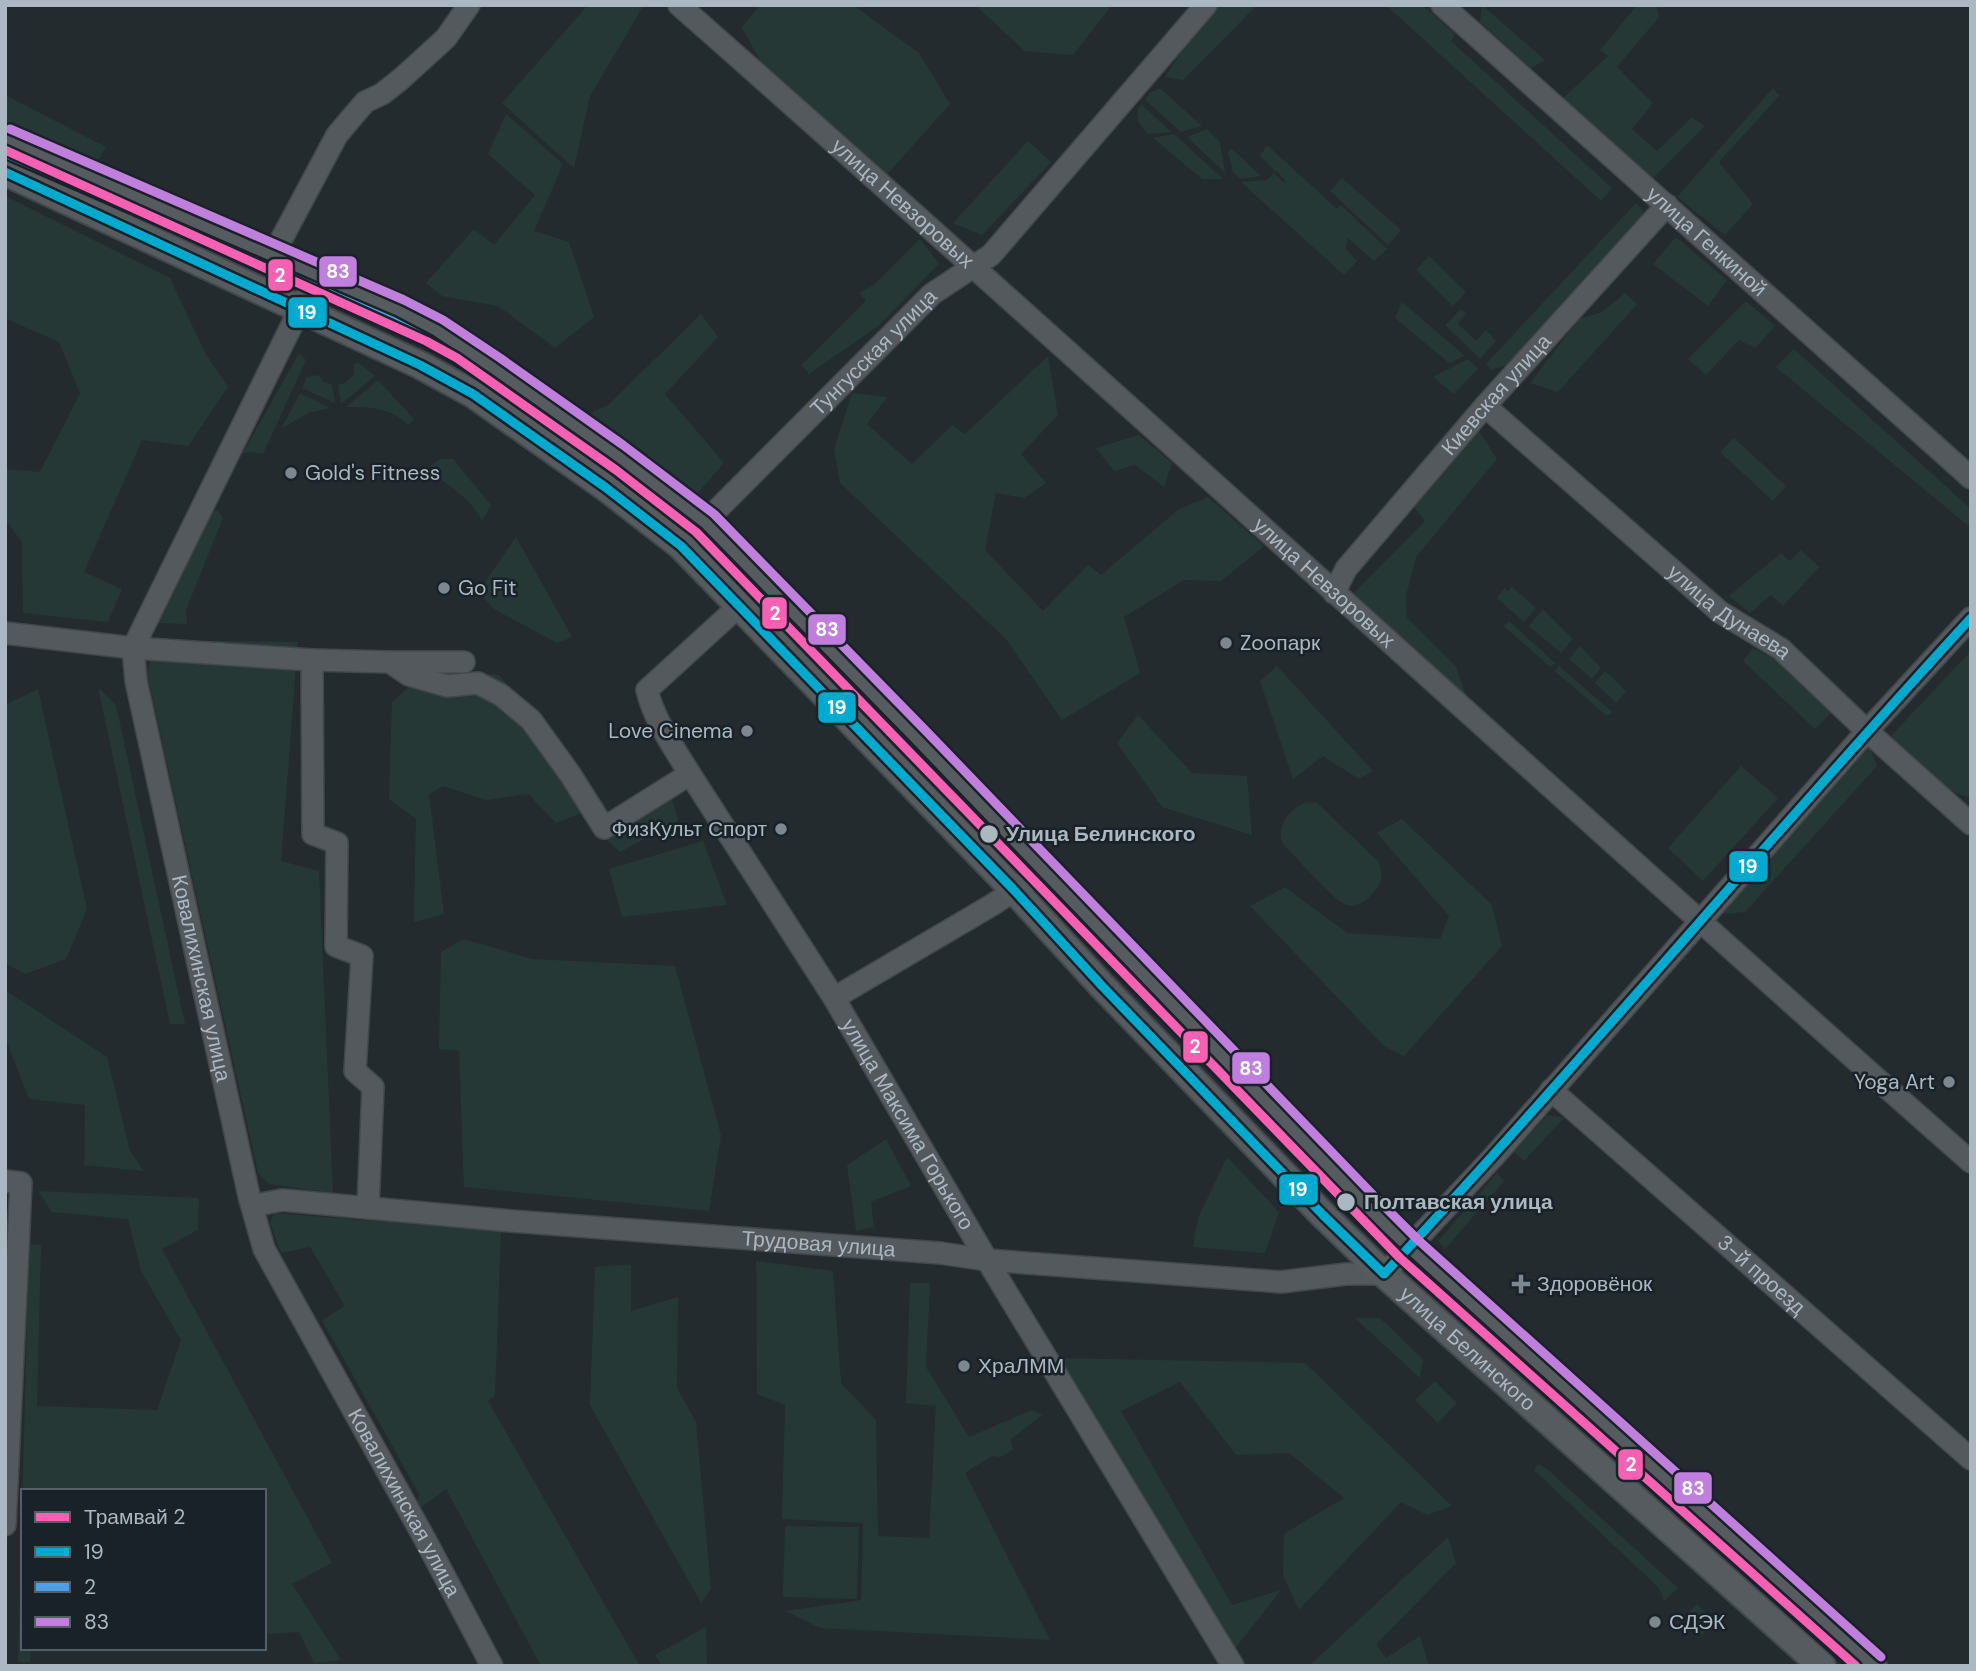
<svg xmlns="http://www.w3.org/2000/svg" width="1976" height="1671" font-family="'DM Sans',sans-serif">
  <style>
    .green { fill: #253835 }
    .lines { fill: none; stroke-linecap: round; stroke-linejoin: round }
    .minor-casing { stroke: #42474a; stroke-width: 24 }
    .major-casing { stroke: #41484c; stroke-width: 30 }
    .minor { stroke: #54595d; stroke-width: 21 }
    .major { stroke: #565b5f; stroke-width: 26 }
    .bus-1-casing { stroke: #182228; stroke-width: 14 }
    .bus-2-casing { stroke: #182228; stroke-width: 14 }
    .bus-3-casing { stroke: #182228; stroke-width: 14 }
    .bus-1 { stroke: #00a9ce; stroke-width: 9 }
    .bus-2 { stroke: #4d9ee5; stroke-width: 9 }
    .bus-3 { stroke: #c07fdc; stroke-width: 9 }
    .tram-1-casing { stroke: #182228; stroke-width: 14 }
    .tram-1 { stroke: #f860b3; stroke-width: 9 }
    .poi-dot { fill: #7c878e; stroke: #182228; stroke-width: 2.5 }
    .stop-dot { fill: #acb8c1; stroke: #182228; stroke-width: 2.5 }
    .labels { text-anchor: middle; stroke-width: 5; stroke-linejoin: round; paint-order: stroke }
    .street-label { font-size: 21px; fill: #acb8c1; stroke: #182228 }
    .poi-label { font-size: 21px; fill: #acb8c1; stroke: #182228; text-anchor: start }
    .stop-label { font-size: 21px; font-weight: bold; fill: #acb8c1; stroke: #182228; text-anchor: start }
    .line-badge { stroke: #182228; stroke-width: 2.5 }
    .badge-label { font-size: 19px; text-anchor: middle; font-weight: bold; fill: #fff }
  </style>
  <rect width="100%" height="100%" fill="#242b2f"/>
  <path class="green" d="M588 5H644L590 96 574 168 502 103Z
    M760 5H853L919 53 950 104 883 179 765 70 742 27Z
    M975 5H1112L1073 55 1025 51Z
    M1218 5H1257L1183 80 1165 77 1196 29Z
    M1386 5H1422L1455 34 1451 41 1612 188 1601 201Z
    M1482 5 1545 60 1531 68 1480 22Z
    M1637 5H1656L1659 17 1617 67 1653 103 1632 129 1657 151 1692 117 1705 126 1649 182 1559 102 1608 56 1600 50Z
    M1773 88 1779 96 1719 162 1753 204 1725 235 1677 197Z
    M1158 89H1161L1202 126 1181 132 1145 100 1150 93Z
    M5 95 106 147 97 162 5 125Z
    M1141 104 1171 132 1148 134C1139 125 1133 116 1141 104Z
    M506 114 563 164 534 231 569 242 594 317 555 348 498 306 442 296 426 283 474 229 494 245 535 195 488 154Z
    M1207 129 1220 142 1225 173 1187 137Z
    M1174 134 1223 179H1202L1153 138Z
    M1028 141 1051 162 982 235 953 223Z
    M1267 145 1337 209 1341 205 1387 249 1374 261 1348 238 1346 249 1357 261 1344 275 1241 182 1267 180 1274 173 1283 182 1286 181 1260 156Z
    M1231 148 1261 176 1240 179 1233 172 1228 152Z
    M1342 178 1401 230 1388 245 1330 191Z
    M5 196 170 278 205 353 228 387 188 446 142 440 84 572 122 589 108 622 23 613 22 542 5 519V469L40 472 80 393 59 342 5 318Z
    M1636 203 1647 216 1509 364 1491 370 1486 364Z
    M1676 237 1727 280 1708 306 1653 264Z
    M920 239 939 264 878 326 809 374 801 365 866 301 859 293 874 285Z
    M1429 256 1466 292 1453 306 1416 270Z
    M1625 293 1637 304 1558 392 1530 383 1579 319 1602 312Z
    M1746 301 1775 326 1755 348 1739 340 1706 375 1688 359Z
    M1402 302 1465 356 1449 363 1395 318Z
    M1461 309 1466 313 1458 324 1476 341 1486 330 1496 341 1480 359 1445 325Z
    M701 314 718 337 665 394 724 463 689 503 579 418 608 405Z
    M1794 349 1971 509V528L1776 367Z
    M299 353 306 360 263 454 254 452 243 453Z
    M1048 356 1058 415 1021 454 1046 483 1024 498 996 493 985 550 1043 611 1088 565 1101 575 1179 509 1208 497 1264 546 1221 581 1184 580 1124 617 1140 673 1062 720 1006 639 840 483 834 449 852 393 887 397 867 424 912 464 952 425 965 434Z
    M1468 359 1478 369 1454 394 1433 377Z
    M358 362 375 376 341 404 338 385 345 383 354 374 353 365Z
    M319 375 323 382 332 385 335 403 302 388 307 377Z
    M378 380 414 419 408 425C390 407 369 407 346 407Z
    M300 393 330 408 308 413 281 429Z
    M1479 431 1497 459 1416 557 1406 596 1407 618 1456 667 1467 698 1354 593 1425 521 1414 507Z
    M1139 435 1172 463 1164 487 1135 465 1114 471 1096 448Z
    M1734 438 1786 486 1773 501 1720 452Z
    M440 459H453L491 505 482 521C471 498 449 486 430 472L431 465Z
    M218 510 223 518 186 610 187 624 156 623 205 515Z
    M516 537 572 637 557 643 494 609 478 592Z
    M1801 550 1819 567 1783 606 1771 595 1750 613 1729 596 1781 553 1790 561Z
    M1512 587 1536 608 1524 622 1497 598 1504 588 1508 591Z
    M1543 609 1573 639 1561 653 1529 626Z
    M1509 621 1555 663 1550 667 1504 626Z
    M156 640 298 642 281 861 319 871 333 1193 269 1184 258 1173 147 673Z
    M1580 646 1601 668 1592 679 1569 659Z
    M1753 648 1788 666 1832 712 1815 729 1743 661Z
    M1971 651V798L1947 790 1888 739Z
    M1277 666 1373 771 1359 779 1323 756 1293 779 1260 681Z
    M1559 666 1612 712 1607 716 1555 671Z
    M429 669 499 675 604 804 556 823 528 794 486 800 443 786 429 794 444 914 414 922 416 819 389 799 392 702Z
    M1605 671 1626 691 1616 703 1595 683Z
    M98 687 116 705 185 1024H170Z
    M38 689 87 909 66 959 25 974 5 963V705Z
    M1138 715 1192 773 1247 776 1252 835 1162 807 1117 743Z
    M1869 746 1877 766 1745 912 1719 914Z
    M1741 766 1778 798 1703 881 1668 848Z
    M671 795 678 821 620 852 605 838Z
    M1307 802 1317 803 1379 862C1383 875 1383 882 1374 892 1366 901 1359 908 1346 905 1334 901 1294 855 1283 844 1275 826 1290 808 1307 802Z
    M1402 819 1492 905 1502 946 1404 1056 1384 1046 1250 906 1285 887 1347 933 1440 939 1449 916 1377 833Z
    M703 841 727 905 622 917 609 869Z
    M463 939 532 959 675 966 721 1135 709 1211 464 1187 459 1051 439 1049 441 952Z
    M5 990 107 1057 130 1151 144 1171 84 1165 85 1105 29 1099 5 1037Z
    M1547 1115 1564 1118 1524 1161 1514 1152Z
    M886 1139 911 1186 871 1202 874 1227 856 1231 847 1165Z
    M1227 1157 1279 1212 1265 1253 1193 1247 1198 1218Z
    M1497 1173 1504 1181 1445 1249 1438 1241Z
    M38 1191 199 1198 198 1230 162 1249 332 1563 292 1584 341 1660 314 1663 299 1632 264 1634V1491H23V1648H31L30 1662H18L29 1244 41 1245 37 1406 157 1410 181 1340 141 1271 128 1219 52 1212Z
    M274 1213 501 1231 495 1395 488 1401 640 1666H541L446 1489 416 1511 419 1494 322 1320 345 1306 310 1247 281 1253 270 1223Z
    M756 1261 833 1271 841 1383 876 1420 878 1536 929 1538 936 1406 906 1403 910 1283H930L926 1367 969 1437 1032 1410 1042 1415 1010 1440 1013 1449 1001 1457 992 1456 965 1473 1050 1640 820 1628 786 1611 861 1600 863 1523 782 1519 785 1405 757 1394Z
    M631 1264V1311L678 1297 677 1388 696 1422 711 1589 701 1603 590 1405 595 1267Z
    M1355 1318H1380L1423 1359 1420 1378Z
    M1055 1358 1305 1363 1452 1506 1427 1515 1401 1502 1299 1610 1283 1575 1284 1534 1344 1498 1289 1453 1236 1455 1180 1382 1121 1411 1232 1605 1281 1590 1233 1651Z
    M1435 1381 1457 1403 1438 1423 1415 1400Z
    M1538 1464 1547 1469 1678 1588 1664 1601 1659 1588 1534 1470Z
    M785 1526 859 1527 857 1599 783 1597Z
    M1448 1537 1456 1563 1376 1644 1386 1658 1420 1636 1428 1663 1424 1666H1309Z
    M1697 1604 1716 1622 1702 1635 1683 1618Z
    M706 1627 707 1666H662L655 1655Z"/>
  <g class="lines">
    <defs>
      <g id="minor">
        <path id="s1" d="M679 5C1113 387 1537 780 1971 1162"/>
        <path id="s2" d="M1442 5 1971 478"/>
        <path d="M272 257 337 135 365 102 382 94 401 79 446 38 469 5"/>
        <path id="s3" d="M316 276 133 648 136 681 249 1196 264 1249 427 1543 492 1666"/>
        <path id="s4" d="M1485 406 1720 612 1781 649 1867 731 1971 824"/>
        <path id="s5" d="M681 546 932 294 991 255 1206 5"/>
        <path id="s6" d="M1334 593 1346 569 1485 406 1667 205"/>
        <path id="s7" d="M739 606 647 690C654 720 674 748 690 774L834 998 987 1260 1233 1666"/>
        <path d="M5 633 133 648 312 660 313 834 337 843 336 946 362 956 355 1071 373 1087 368 1208"/>
        <path d="M312 660 390 662 409 675 447 686 478 683 501 695 531 720 570 774 604 828 690 774"/>
        <path d="M390 662H464"/>
        <path d="M834 998 992 905 1044 871"/>
        <path id="s8" d="M1551 1090 1971 1459"/>
        <path d="M5 1181 21 1183 5 1525"/>
        <path id="s9" d="M252 1206 282 1200 511 1221 940 1253 987 1260 1281 1282 1346 1274H1384L1496 1154 1867 731 1971 618"/>
      </g>
      <g id="major">
        <path d="M5 140 399 311 436 330 493 368 616 455 705 523 917 739 1368 1208 1409 1248 1873 1666"/>
        <path id="s10" d="M5 172 420 365 473 394 605 487 681 546 1013 889 1103 987 1323 1215 1384 1274 1822 1666"/>
      </g>
    </defs>
    <use href="#minor" class="minor-casing"/>
    <use href="#major" class="major-casing"/>
    <use href="#minor" class="minor"/>
    <use href="#major" class="major"/>
    <defs>
      <path id="bus-1" d="M5 172 420 365 473 394 605 487 681 546 1013 889 1103 987 1323 1215 1384 1274C1584 1060 1772 834 1971 618"/>
      <path id="bus-2" d="M5 153 394 322 430 341 486 378 609 465 697 532 908 748 1359 1217 1401 1257 1854 1666"/>
      <path id="bus-3" d="M10 129 404 300 443 320 500 358 623 445 714 514 926 731 1377 1199 1417 1239 1881 1657"/>
    </defs>
    <use href="#bus-1" class="bus-1-casing"/>
    <use href="#bus-2" class="bus-2-casing"/>
    <use href="#bus-3" class="bus-3-casing"/>
    <use href="#bus-1" class="bus-1"/>
    <use href="#bus-2" class="bus-2"/>
    <use href="#bus-3" class="bus-3"/>
    <defs>
      <path id="tram-1" d="M5 150 426 341 457 358 616 470 696 532 1400 1258 1856 1666"/>
    </defs>
    <use href="#tram-1" class="tram-1-casing"/>
    <use href="#tram-1" class="tram-1"/>
  </g>
  <g class="poi-dot">
    <circle cx="291" cy="473" r="7"/>
    <circle cx="444" cy="588" r="7"/>
    <circle cx="1226" cy="643" r="7"/>
    <circle cx="747" cy="731" r="7"/>
    <circle cx="781" cy="829" r="7"/>
    <circle cx="1949" cy="1082" r="7"/>
    <path d="M1517.5 1273.5h7v7h7v7h-7v7h-7v-7h-7v-7h7z"/>
    <circle cx="964" cy="1366" r="7"/>
    <circle cx="1655" cy="1622" r="7"/>
  </g>
  <g class="stop-dot">
    <circle cx="989" cy="834" r="10"/>
    <circle cx="1346" cy="1202" r="10"/>
  </g>
  <g class="labels">
    <g class="street-label">
      <text dy="7" stroke="none"><textPath href="#s1" startOffset="299">улица Невзоровых</textPath></text>
      <text dy="7" stroke="none"><textPath href="#s2" startOffset="355">улица Генкиной</textPath></text>
      <text dy="7" stroke="none"><textPath href="#s5" startOffset="273">Тунгусская улица</textPath></text>
      <text dy="7" stroke="none"><textPath href="#s6" startOffset="257">Киевская улица</textPath></text>
      <text dy="7" stroke="none"><textPath href="#s1" startOffset="866">улица Невзоровых</textPath></text>
      <text dy="7" stroke="none"><textPath href="#s4" startOffset="320">улица Дунаева</textPath></text>
      <text dy="7" stroke="none"><textPath href="#s3" startOffset="752">Ковалихинская улица</textPath></text>
      <text dy="7" stroke="none"><textPath href="#s7" startOffset="632">улица Максима Горького</textPath></text>
      <text dy="7" stroke="none"><textPath href="#s9" startOffset="569">Трудовая улица</textPath></text>
      <text dy="7" stroke="none"><textPath href="#s8" startOffset="280">3-й проезд</textPath></text>
      <text dy="7" stroke="none"><textPath href="#s10" startOffset="1900">улица Белинского</textPath></text>
      <text dy="7" stroke="none"><textPath href="#s3" startOffset="1320">Ковалихинская улица</textPath></text>
    </g>
    <g class="poi-label">
      <text x="305" y="480">Gold's Fitness</text>
      <text x="458" y="595">Go Fit</text>
      <text x="1240" y="650">Zooпарк</text>
      <text x="733" y="738" text-anchor="end">Love Cinema</text>
      <text x="767" y="836" text-anchor="end">ФизКульт Спорт</text>
      <text x="1935" y="1089" text-anchor="end">Yoga Art</text>
      <text x="1537" y="1291">Здоровёнок</text>
      <text x="978" y="1373">ХраЛММ</text>
      <text x="1669" y="1629">СДЭК</text>
    </g>
    <g class="stop-label">
      <text x="1006" y="841">Улица Белинского</text>
      <text x="1364" y="1209">Полтавская улица</text>
    </g>
  </g>
  <g class="line-badge">
    <rect x="318" y="255" width="40" height="33" rx="7" fill="#c07fdc"/>
    <rect x="267" y="258" width="27" height="34" rx="7" fill="#f860b3"/>
    <rect x="287" y="296" width="41" height="33" rx="7" fill="#00a9ce"/>
    <rect x="761" y="596" width="27" height="34" rx="7" fill="#f860b3"/>
    <rect x="807" y="613" width="40" height="33" rx="7" fill="#c07fdc"/>
    <rect x="817" y="691" width="40" height="33" rx="7" fill="#00a9ce"/>
    <rect x="1728" y="850" width="41" height="33" rx="7" fill="#00a9ce"/>
    <rect x="1182" y="1030" width="27" height="34" rx="7" fill="#f860b3"/>
    <rect x="1231" y="1051" width="40" height="34" rx="7" fill="#c07fdc"/>
    <rect x="1278" y="1173" width="41" height="33" rx="7" fill="#00a9ce"/>
    <rect x="1617" y="1448" width="27" height="33" rx="7" fill="#f860b3"/>
    <rect x="1673" y="1471" width="40" height="34" rx="7" fill="#c07fdc"/>
  </g>
  <g class="badge-label">
    <text x="338" y="278">83</text>
    <text x="280" y="282">2</text>
    <text x="307" y="319">19</text>
    <text x="775" y="620">2</text>
    <text x="827" y="636">83</text>
    <text x="837" y="714">19</text>
    <text x="1748" y="873">19</text>
    <text x="1195" y="1053">2</text>
    <text x="1251" y="1075">83</text>
    <text x="1298" y="1196">19</text>
    <text x="1631" y="1471">2</text>
    <text x="1693" y="1495">83</text>
  </g>
  <rect width="1976" height="1671" fill="none" stroke="#acb8c1" stroke-width="14"/>
  <rect x="21" y="1489" width="245" height="161" fill="#182228" stroke="#535e65" stroke-width="2"/>
  <rect x="35" y="1512" width="35" height="10" fill="#f860b3" stroke="#535e65" stroke-width="2"/>
  <text x="84" y="1524" font-size="21" fill="#acb8c1">Трамвай 2</text>
  <rect x="35" y="1547" width="35" height="10" fill="#00a9ce" stroke="#535e65" stroke-width="2"/>
  <text x="84" y="1559" font-size="21" fill="#acb8c1">19</text>
  <rect x="35" y="1582" width="35" height="10" fill="#4d9ee5" stroke="#535e65" stroke-width="2"/>
  <text x="84" y="1594" font-size="21" fill="#acb8c1">2</text>
  <rect x="35" y="1617" width="35" height="10" fill="#c07fdc" stroke="#535e65" stroke-width="2"/>
  <text x="84" y="1629" font-size="21" fill="#acb8c1">83</text>
</svg>
